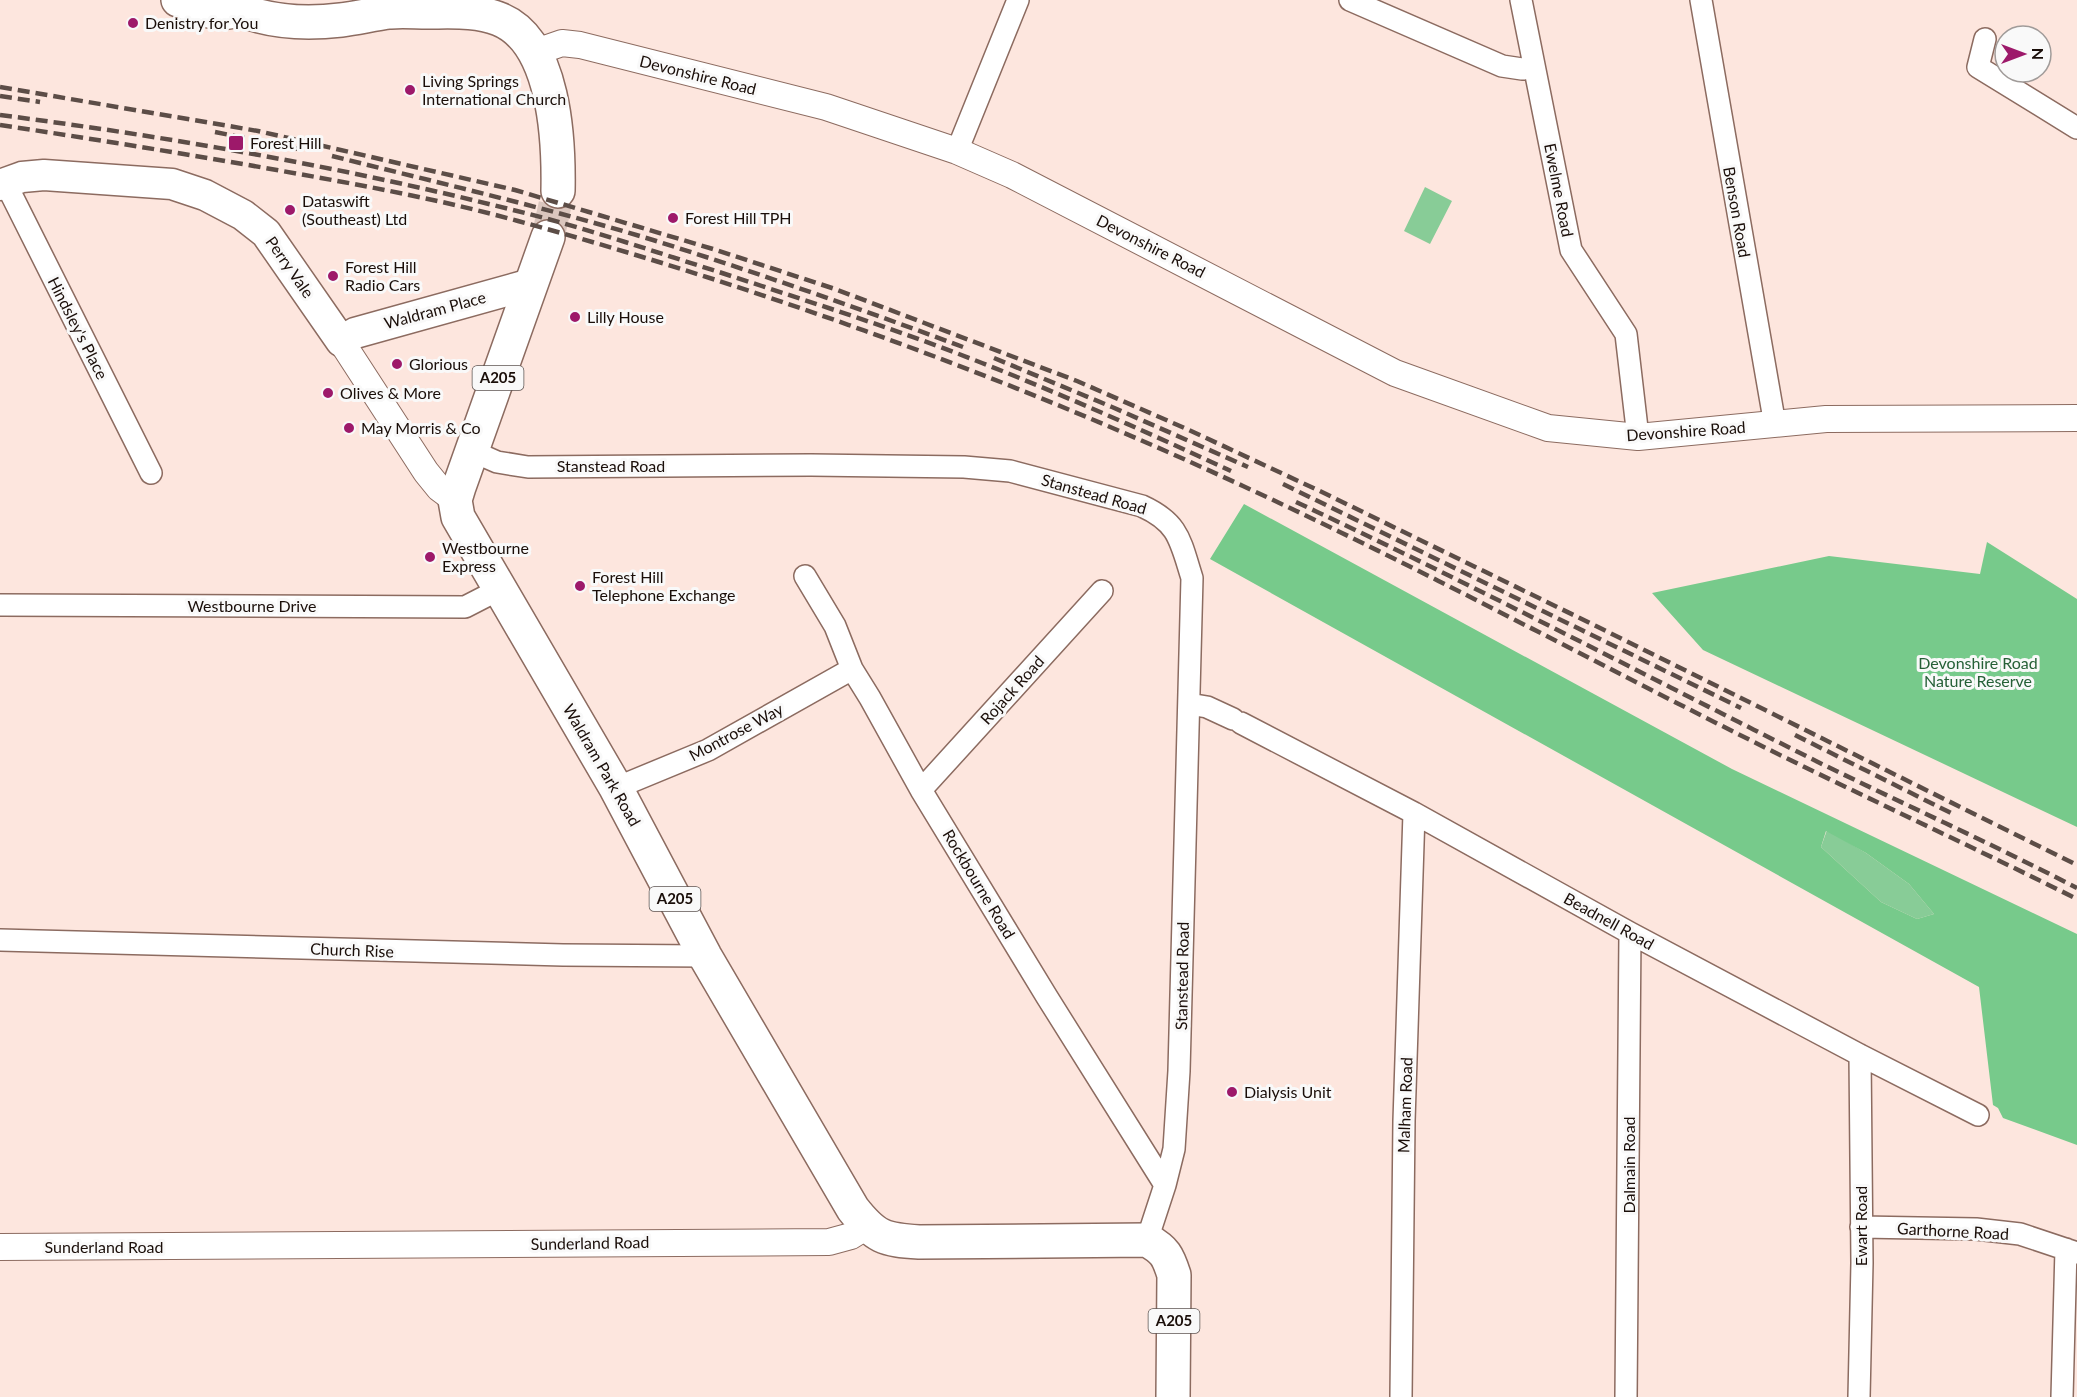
<svg xmlns="http://www.w3.org/2000/svg" width="2077" height="1397" font-family="Lato,sans-serif">
  <style>
    .green { fill: #88cc97 }
    .forest { fill: #77ca8b; fill-rule: evenodd }
    .lines { fill: none; stroke-linecap: round; stroke-linejoin: round }
    .trunk-tunnel { stroke: #dbc6be; stroke-width: 33; stroke-dasharray: 33 16; stroke-linecap: butt }
    .minor-casing { stroke: #8c6b60; stroke-width: 24 }
    .tertiary-casing { stroke: #8c6b60; stroke-width: 28 }
    .secondary-casing { stroke: #8c6b60; stroke-width: 33 }
    .trunk-casing { stroke: #8c6b60; stroke-width: 36 }
    .minor { stroke: #fff; stroke-width: 21 }
    .tertiary { stroke: #fff; stroke-width: 26 }
    .secondary { stroke: #fff; stroke-width: 30 }
    .trunk { stroke: #fff; stroke-width: 33 }
    .rail { stroke: #5c4d47; stroke-width: 4.5; stroke-dasharray: 12 6; stroke-linecap: butt }
    .poi-dot { fill: #9d196a; stroke: #f9f9f9; stroke-width: 2 }
    .labels { text-anchor: middle; stroke-width: 6; stroke-linejoin: round; paint-order: stroke }
    .shield { fill: #f9f9f9; stroke: #5d5451; stroke-width: 1.5 }
    .shield-label { font-size: 15px; font-weight: bold; fill: #1a0e09 }
    .poi-label { font-size: 16px; fill: #1a0e09; stroke: #f9f9f9; text-anchor: start }
    .street-label { font-size: 16px; fill: #1a0e09; stroke: #f9f9f9 }
    .park-label { font-size: 16px; fill: #266037; stroke: #f9f9f9 }
  </style>
  <rect width="100%" height="100%" fill="#fde6de"/>
  <path class="green" d="M1425 187 1452 201 1430 244 1404 231Z
    M1827 830 1866 853 1909 884 1934 914 1917 919 1881 902 1821 847Z"/>
  <path class="forest" d="M1244 504 1732 769 2077 934V1145L2003 1118 1998 1108 1993 1105 1979 987 1210 559ZM1826 831 1866 853 1909 884 1934 914 1917 919 1881 902 1821 847Z
    M1987 542 2077 599V827L1703 650 1652 593 1829 556 1980 574Z"/>
  <g class="lines">
    <path class="trunk-tunnel" d="M548 237 558 191"/>
    <defs>
      <path id="minor" d="M1350 0 1502 66 1522 69 1534 68
        M1521 0 1571 250 1626 334 1638 437
        M1701 0 1775 425
        M1985 39 1978 67 2077 128
        M957 151 1018 0
        M5 182 151 473
        M472 451 497 462 528 467 811 465 964 467 1010 471 1142 506C1179 523 1180 540 1192 578L1179 1071 1174 1149 1165 1185 1147 1240
        M805 576 835 626 852 669 870 698 921 790 1047 997 1165 1185
        M0 605 465 607 500 589
        M1189 704 1207 707 1233 719
        M1241 723 1414 813 1630 933 1860 1055 1978 1115
        M616 788 708 750 852 669
        M921 790 1102 591
        M0 940 563 955 705 956
        M1861 1227 1976 1229 2020 1234 2077 1253
        M1401 1397 1404 1121 1414 813
        M1626 1397 1630 933
        M1859 1397 1862 1263 1860 1055
        M2062 1397 2066 1249"/>
      <path id="tertiary" d="M536 52 562 43 580 45 826 107 957 151 1012 175 1395 373 1548 428 1638 437 1826 419 2077 418
        M341 341 426 472 439 488 455 500
        M0 1247 829 1242 851 1236 867 1226"/>
      <path id="secondary" d="M0 185 22 177 44 175 172 184 205 195 243 215 266 233 341 341 355 333 531 284"/>
      <path id="trunk" d="M178 0C198 6 217 19 238 9
        M233 0 238 9C269 22 307 24 341 20 357 18 374 14 390 12 402 11 415 12 427 12 451 12 477 10 499 19 555 41 559 140 558 191
        M548 237 459 487 455 500 458 517 616 788 705 956 853 1209C875 1237 884 1240 919 1242L1147 1240C1165 1250 1168 1256 1174 1275L1173 1397"/>
    </defs>
    <use href="#minor" class="minor-casing"/>
    <use href="#tertiary" class="tertiary-casing"/>
    <use href="#secondary" class="secondary-casing"/>
    <use href="#trunk" class="trunk-casing"/>
    <use href="#minor" class="minor"/>
    <use href="#tertiary" class="tertiary"/>
    <use href="#secondary" class="secondary"/>
    <use href="#trunk" class="trunk"/>
    <path class="rail" d="M0 87 258 131 515 190 713 249 835 289 1077 381 1189 430 1324 493 1596 626 2077 865
      M0 96 40 102
      M0 115C171 137 342 167 509 209 580 226 649 250 719 272 807 301 896 329 982 363 1066 396 1149 433 1231 471
      M0 125C100 140 199 156 299 174 372 187 446 201 518 221 766 289 1010 378 1243 486 1423 569 1597 664 1774 752 1875 802 1977 849 2077 899
      M215 132 303 150
      M332 156C439 183 548 208 653 240 758 273 861 309 963 347
      M994 358 1112 407 1248 467
      M1283 484 1741 708
      M1296 502C1474 585 1648 677 1824 765 1908 806 1994 845 2077 888
      M1795 735 1953 814"/>
  </g>
  <g class="poi-dot">
    <circle cx="133" cy="23" r="6"/>
    <circle cx="410" cy="90" r="6"/>
    <rect x="228" y="135" width="16" height="16" rx="3"/>
    <circle cx="290" cy="210" r="6"/>
    <circle cx="673" cy="218" r="6"/>
    <circle cx="333" cy="276" r="6"/>
    <circle cx="575" cy="317" r="6"/>
    <circle cx="397" cy="364" r="6"/>
    <circle cx="328" cy="393" r="6"/>
    <circle cx="349" cy="428" r="6"/>
    <circle cx="430" cy="557" r="6"/>
    <circle cx="580" cy="586" r="6"/>
    <circle cx="1232" cy="1092" r="6"/>
  </g>
  <g class="labels">
    <g class="shield">
      <rect x="472.5" y="366" width="51" height="24" rx="4.5"/>
      <rect x="649.5" y="887" width="51" height="24" rx="4.5"/>
      <rect x="1148.5" y="1309" width="51" height="24" rx="4.5"/>
    </g>
    <g class="shield-label">
      <text x="498" y="383">A205</text>
      <text x="675" y="904">A205</text>
      <text x="1174" y="1326">A205</text>
    </g>
    <g class="poi-label">
      <text x="145" y="29">Denistry for You</text>
      <text x="422" y="87">Living Springs<tspan x="422" dy="18">International Church</tspan></text>
      <text x="250" y="149">Forest Hill</text>
      <text x="302" y="207">Dataswift<tspan x="302" dy="18">(Southeast) Ltd</tspan></text>
      <text x="685" y="224">Forest Hill TPH</text>
      <text x="345" y="273">Forest Hill<tspan x="345" dy="18">Radio Cars</tspan></text>
      <text x="587" y="323">Lilly House</text>
      <text x="409" y="370">Glorious</text>
      <text x="340" y="399">Olives &amp; More</text>
      <text x="361" y="434">May Morris &amp; Co</text>
      <text x="442" y="554">Westbourne<tspan x="442" dy="18">Express</tspan></text>
      <text x="592" y="583">Forest Hill<tspan x="592" dy="18">Telephone Exchange</tspan></text>
      <text x="1244" y="1098">Dialysis Unit</text>
    </g>
    <g class="street-label">
      <text transform="translate(698 75) rotate(14)" y="6">Devonshire Road</text>
      <text transform="translate(1559 190) rotate(79)" y="6">Ewelme Road</text>
      <text transform="translate(1737 212) rotate(80)" y="6">Benson Road</text>
      <text transform="translate(1151 246) rotate(27)" y="6">Devonshire Road</text>
      <text transform="translate(290 267) rotate(55)" y="6">Perry Vale</text>
      <text transform="translate(435 310) rotate(-15)" y="6">Waldram Place</text>
      <text transform="translate(78 328) rotate(63)" y="6">Hindsley's Place</text>
      <text transform="translate(1686 431) rotate(-4)" y="6">Devonshire Road</text>
      <text x="611" y="472">Stanstead Road</text>
      <text transform="translate(1094 494) rotate(16)" y="6">Stanstead Road</text>
      <text x="252" y="612">Westbourne Drive</text>
      <text transform="translate(1012 690) rotate(-48)" y="6">Rojack Road</text>
      <text transform="translate(736 732) rotate(-28)" y="6">Montrose Way</text>
      <text transform="translate(602 765) rotate(60)" y="6">Waldram Park Road</text>
      <text transform="translate(979 884) rotate(59)" y="6">Rockbourne Road</text>
      <text transform="translate(1609 921) rotate(29)" y="6">Beadnell Road</text>
      <text transform="translate(352 950) rotate(2)" y="6">Church Rise</text>
      <text transform="translate(1182 976) rotate(-89)" y="6">Stanstead Road</text>
      <text transform="translate(1405 1105) rotate(-88)" y="6">Malham Road</text>
      <text transform="translate(1629 1165) rotate(-90)" y="6">Dalmain Road</text>
      <text transform="translate(1861 1226) rotate(-90)" y="6">Ewart Road</text>
      <text transform="translate(1953 1231) rotate(3)" y="6">Garthorne Road</text>
      <text transform="translate(590 1243) rotate(-1)" y="6">Sunderland Road</text>
      <text x="104" y="1253">Sunderland Road</text>
    </g>
    <g class="park-label">
      <text x="1978" y="669">Devonshire Road<tspan x="1978" dy="18">Nature Reserve</tspan></text>
    </g>
  </g>
  <g transform="translate(2023 54) rotate(90)"><circle r="28" fill="#f9f9f9" stroke="#a09b99" stroke-width="1.5"/>
  <path d="M0-4.5L10 22L0 15L-10 22Z" fill="#9d196a"/>
  <text y="-9" font-size="16" font-weight="bold" text-anchor="middle" fill="#1a0e09">N</text>
  </g>
</svg>
